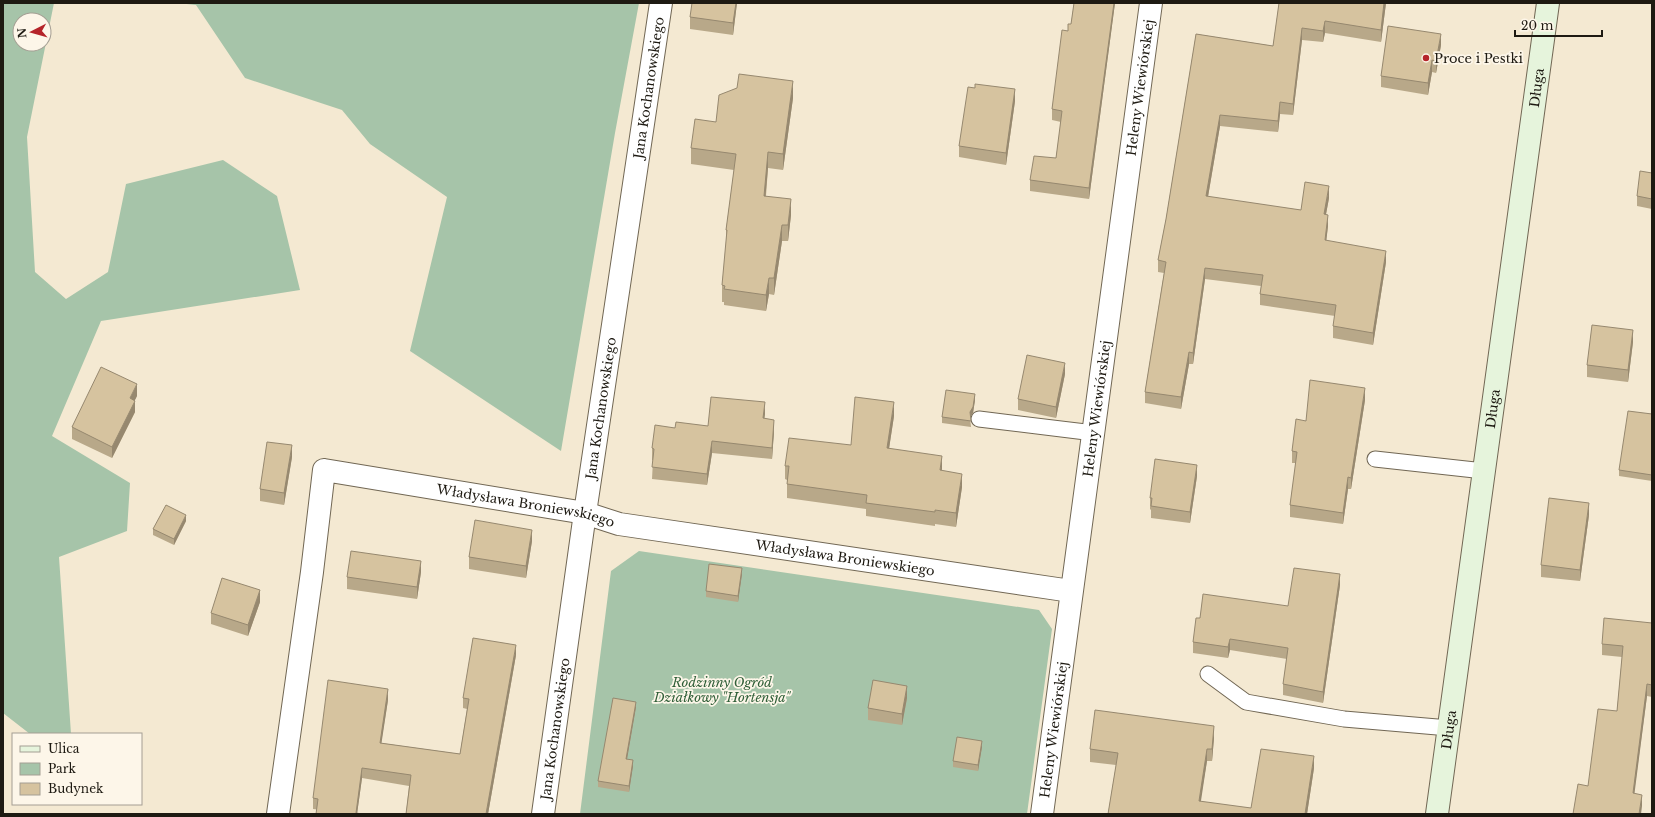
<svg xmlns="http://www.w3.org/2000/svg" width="1655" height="817" font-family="'Libre Baskerville',serif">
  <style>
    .green { fill: #a6c4a9; fill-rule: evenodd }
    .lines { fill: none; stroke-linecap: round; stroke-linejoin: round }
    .service-casing { stroke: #716754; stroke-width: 17 }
    .minor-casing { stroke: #716754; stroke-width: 24 }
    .secondary-casing { stroke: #716754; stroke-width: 24 }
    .service { stroke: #fff; stroke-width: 15 }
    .minor { stroke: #fff; stroke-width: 22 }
    .secondary { stroke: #e6f4dc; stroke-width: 22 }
    .wall { fill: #b8a889 }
    .shaded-wall { fill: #96886f }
    .building { fill: #d6c39f; stroke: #96886f }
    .poi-dot { fill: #b5242a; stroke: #fdf6e9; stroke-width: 1.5 }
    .labels { text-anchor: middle; stroke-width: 3.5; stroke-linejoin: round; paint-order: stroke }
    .poi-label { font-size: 13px; fill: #1e1a12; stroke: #fdf6e9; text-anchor: start }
    .street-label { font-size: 13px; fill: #1e1a12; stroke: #fdf6e9 }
    .park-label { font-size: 13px; font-style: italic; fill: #305f38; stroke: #fdf6e9 }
  </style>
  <rect width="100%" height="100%" fill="#f4e9d2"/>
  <path class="green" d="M3 3H54L27 137 35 272 66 299 108 272 126 184 223 160 277 196 300 290 101 321 52 436 130 483 127 531 59 557 71 734H30L3 713ZM20 20H44V44H20Z
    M177 3H639L615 133 561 451 410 351 447 197 370 144 342 110 245 78 196 5Z
    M639 551 1039 610 1052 629 1027 814H580L611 571Z"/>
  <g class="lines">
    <defs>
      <path id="service" d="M979 419 1094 433
        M1375 459 1484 471
        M1208 674 1246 702 1344 719 1449 728"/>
      <g id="minor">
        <path id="s1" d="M278 814 312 572 324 470 585 513 619 524 1071 591"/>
        <path id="s2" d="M543 814 585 513 661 3"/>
        <path id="s3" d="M1042 814 1151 3"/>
      </g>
      <g id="secondary">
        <path id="s4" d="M1437 814 1548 3"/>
      </g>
    </defs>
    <use href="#service" class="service-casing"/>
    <use href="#minor" class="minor-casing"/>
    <use href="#secondary" class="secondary-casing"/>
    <use href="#service" class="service"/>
    <use href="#minor" class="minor"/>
    <use href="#secondary" class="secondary"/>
  </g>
  <path class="wall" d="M737 3 733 35 690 29V17Z
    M1074 3H1115L1089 199 1030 191V180L1056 158 1061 122 1052 120V109L1068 31 1071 24Z
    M1279 3H1386L1381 42 1325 33 1323 42 1302 40 1293 115 1280 114 1278 132 1220 126 1208 197 1301 210 1329 198 1326 214 1328 226 1326 241 1386 262 1373 345 1333 338V326L1335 316 1260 305V294L1261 286 1205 279 1193 364H1189L1181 409 1145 403V392L1164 273 1158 272V260L1166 219 1196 34 1273 46Z
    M1441 45 1436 73 1432 72 1428 95 1381 87V76Z
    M975 88 1015 101 1006 165 959 157V146Z
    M793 98 783 170 768 168 766 196 791 215 788 241H782L774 295 769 294 766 311 724 305V302H722V285L726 246V230L734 170 691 164V148L716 122Z
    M1652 173V209L1637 206V196Z
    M1633 342 1628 382 1587 377V365Z
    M1065 374 1056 418 1018 410V399Z
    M137 396 134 401 135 412 112 458 72 439V427Z
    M975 400 973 413 970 417 971 427 942 423V417Z
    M1365 400 1351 489H1348L1343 524 1290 517V505L1296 463H1292V451L1306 421Z
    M765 414 764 418 774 431 772 459 712 453 707 485 652 479 653 460H652V448L675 428 708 426Z
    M1652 414V481L1619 476V470Z
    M894 416 889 448 942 471 962 487 956 527 935 524V526L866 516V509L787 498V480L785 479V466L851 445Z
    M292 457 284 505 260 501V489Z
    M1197 476 1190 523 1151 518V510L1150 509V498Z
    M1589 515 1580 581 1541 577V565Z
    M186 521 174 545 153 535V529Z
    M532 541 526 578 469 569V557Z
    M421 572 417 599 347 589V577Z
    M742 574 738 602 706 597V591Z
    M1340 585 1323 703 1283 695V684L1287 659 1230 650 1228 658 1193 653V642L1200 618 1288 606Z
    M260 602 248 636 211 624V613Z
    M1652 623V697L1647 696 1634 793 1642 806 1588 786 1617 711 1622 657 1602 655V644Z
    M516 655 488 814H406L409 786 362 778 357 814 313 809V798L388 700 381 743 460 754 467 709 463 708V698Z
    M907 698 902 725 868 720V708Z
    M636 707 627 759 633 766 629 792 598 787V781Z
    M1214 738 1212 761H1207L1200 802 1251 808 1314 768 1307 814H1108L1116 765 1090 762V749Z
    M982 747 978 771 953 767V761Z"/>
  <path class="shaded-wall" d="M736 3H737L733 35V23Z
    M1114 3H1115L1089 199V188Z
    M1384 3H1386L1381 42V30Z
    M1325 21V33L1323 42V31Z
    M1302 28V40L1293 115V104Z
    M1441 34V45L1436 73V61Z
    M1432 60V72L1428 95V83Z
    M793 81V98L783 170V154Z
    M1015 89V101L1006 165V153Z
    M1280 102V114L1278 132V121Z
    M1220 115V126L1206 208V196Z
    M768 152V168L764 212V196Z
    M1329 186V198L1324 225V214Z
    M791 199V215L788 241V225Z
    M1328 215V226L1325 252V240Z
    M782 225V241L774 295V278Z
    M1386 251V262L1373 345V333Z
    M1205 268V279L1193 364V353Z
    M769 278V294L766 311V295Z
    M1633 330V342L1628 382V370Z
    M1189 352V364L1181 409V397Z
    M1065 363V374L1056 418V407Z
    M137 384V396L130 410V398Z
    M1365 388V400L1351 489V478Z
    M975 394V400L973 413 970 418V412Z
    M135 401V412L112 458V447Z
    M765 402V414L763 430V418Z
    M894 402V416L887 462V448Z
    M774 420V431L772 459V448Z
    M712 441V453L707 485V474Z
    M292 445V457L284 505V493Z
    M942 456V469L940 484V470Z
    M1197 465V476L1190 523V512Z
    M962 474V487L956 527V513Z
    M1348 477V489L1343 524V513Z
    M1589 503V515L1580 581V570Z
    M186 515V521L174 545V539Z
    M532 530V541L526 578V566Z
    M421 561V572L417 599V587Z
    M742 568V574L738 602V596Z
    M1340 574V585L1323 703V692Z
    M260 590V602L248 636V625Z
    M1230 639V650L1228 658V647Z
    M516 645V655L488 814H486Z
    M1647 684V696L1633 805V793Z
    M907 686V698L902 725V714Z
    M388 689V700L380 753V743Z
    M636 702V707L626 765V759Z
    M1214 726V738L1212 761V749Z
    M982 741V747L978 771V765Z
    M1207 749V761L1199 814V801Z
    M1314 756V768L1307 814H1305Z
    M633 760V766L629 792V786Z
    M362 768V778L357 814H356Z
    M1642 795V806L1641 814H1639Z"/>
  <path class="building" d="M692 3H736L733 23 690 17Z
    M1074 3H1114L1089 188 1030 180 1034 156 1056 158 1062 111 1052 109 1062 30 1068 31V24H1071Z
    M1279 3H1384L1381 30 1325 21 1323 31 1302 28 1293 104 1280 102 1278 121 1220 115 1206 196 1301 210 1305 182 1329 186 1324 214 1328 215 1325 240 1386 251 1373 333 1333 326 1336 305 1260 294 1263 275 1205 268 1193 353 1189 352 1181 397 1145 392 1166 262 1158 260 1166 219 1196 34 1273 46Z
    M1388 26 1441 34 1436 61 1432 60 1428 83 1381 76Z
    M739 74 793 81 783 154 768 152 764 196 791 199 788 225H782L774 278H769L766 295 724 289 725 286 722 285 727 230H726L736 154 691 148 695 119 716 122 719 95 737 88Z
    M975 84 1015 89 1006 153 959 146 968 87 975 88Z
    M1640 171 1652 173V199L1637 196Z
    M1592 325 1633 330 1628 370 1587 365Z
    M1027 355 1065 363 1056 407 1018 399Z
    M101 367 137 384 130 398 135 401 112 447 72 427Z
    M1310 380 1365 388 1351 478 1348 477 1343 513 1290 505 1297 452 1292 451 1296 419 1306 421Z
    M946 390 975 394 973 407 970 412 971 421 942 417Z
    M711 397 765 402 763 418 774 420 772 448 712 441 707 474 652 467 654 449 652 448 655 425 675 428 676 422 708 426Z
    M855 397 894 402 887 448 942 456 940 470 962 474 956 513 935 510V512L866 503 867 495 787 484 789 466H785L789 438 851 445Z
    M1628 411 1652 414V475L1619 470Z
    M267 442 292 445 284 493 260 489Z
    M1155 459 1197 465 1190 512 1151 506 1152 498H1150Z
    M1549 498 1589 503 1580 570 1541 565Z
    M166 505 186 515 174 539 153 529Z
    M475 520 532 530 526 566 469 557Z
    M351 551 421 561 417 587 347 577Z
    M709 564 742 568 738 596 706 591Z
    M1294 568 1340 574 1323 692 1283 684 1288 648 1230 639 1228 647 1193 642 1196 618H1200L1203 594 1288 606Z
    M222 578 260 590 248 625 211 613Z
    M1604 618 1652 623V685L1647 684 1633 793 1642 795 1639 814H1573L1578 784 1588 786 1598 709 1617 711 1623 646 1602 644Z
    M473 638 516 645 486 814H406L411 775 362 768 356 813 362 814H316L318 799 313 798 328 680 388 689 380 743 460 754 469 699 463 698Z
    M873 680 907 686 902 714 868 708Z
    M613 698 636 702 626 759 633 760 629 786 598 781Z
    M1095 710 1214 726 1212 749H1207L1199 801 1251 808 1261 749 1314 756 1305 814H1108L1118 753 1090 749Z
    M957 737 982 741 978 765 953 761Z"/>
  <circle class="poi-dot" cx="1426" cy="58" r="4"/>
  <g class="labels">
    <g class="poi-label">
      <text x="1434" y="63">Proce i Pestki</text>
    </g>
    <g class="street-label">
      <text dy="5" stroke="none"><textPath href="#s3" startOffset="733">Heleny Wiewiórskiej</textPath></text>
      <text dy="5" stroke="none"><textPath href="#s4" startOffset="733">Długa</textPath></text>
      <text dy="5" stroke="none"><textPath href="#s2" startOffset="734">Jana Kochanowskiego</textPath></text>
      <text dy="5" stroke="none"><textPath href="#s2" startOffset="410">Jana Kochanowskiego</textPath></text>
      <text dy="5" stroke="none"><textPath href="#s3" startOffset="409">Heleny Wiewiórskiej</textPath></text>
      <text dy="5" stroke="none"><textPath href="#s4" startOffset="409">Długa</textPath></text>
      <text dy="5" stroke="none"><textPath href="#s1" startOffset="552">Władysława Broniewskiego</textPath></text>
      <text dy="5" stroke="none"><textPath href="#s1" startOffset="876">Władysława Broniewskiego</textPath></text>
      <text dy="5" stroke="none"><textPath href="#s2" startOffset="86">Jana Kochanowskiego</textPath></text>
      <text dy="5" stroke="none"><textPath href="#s3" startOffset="85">Heleny Wiewiórskiej</textPath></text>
      <text dy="5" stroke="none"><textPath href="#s4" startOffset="85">Długa</textPath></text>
    </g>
    <g class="park-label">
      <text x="722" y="687">Rodzinny Ogród<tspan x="722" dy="15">Działkowy "Hortensja"</tspan></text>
    </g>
  </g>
  <rect width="1655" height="817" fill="none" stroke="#1e1a12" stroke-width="8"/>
  <rect x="12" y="733" width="130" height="72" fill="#fdf6e9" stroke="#a49e93"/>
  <rect x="20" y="746" width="20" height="6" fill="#e6f4dc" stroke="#a49e93"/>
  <text x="48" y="753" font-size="12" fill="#1e1a12">Ulica</text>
  <rect x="20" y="763" width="20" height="12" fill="#a6c4a9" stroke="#a49e93"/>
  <text x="48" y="773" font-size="12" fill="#1e1a12">Park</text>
  <rect x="20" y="783" width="20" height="12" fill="#d6c39f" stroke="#a49e93"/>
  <text x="48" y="793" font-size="12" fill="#1e1a12">Budynek</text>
  <g transform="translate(32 32) rotate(264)"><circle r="19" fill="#fdf6e9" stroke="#a49e93"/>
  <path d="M0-3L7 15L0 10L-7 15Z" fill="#b5242a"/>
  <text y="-6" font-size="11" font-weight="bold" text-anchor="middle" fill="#1e1a12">N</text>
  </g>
  <path d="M1515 30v6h87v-6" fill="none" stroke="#1e1a12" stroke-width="2"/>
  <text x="1521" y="30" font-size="12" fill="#1e1a12" stroke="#fdf6e9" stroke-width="3" paint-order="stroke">20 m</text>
</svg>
